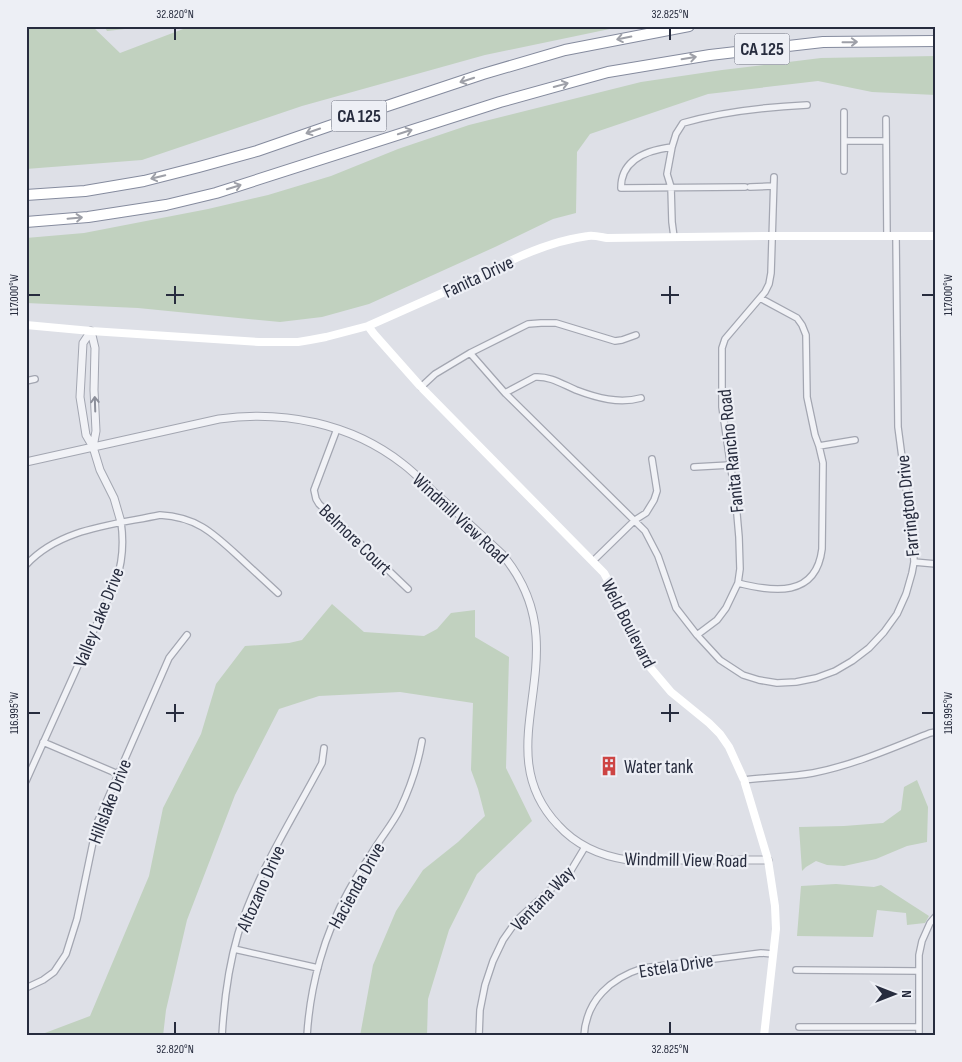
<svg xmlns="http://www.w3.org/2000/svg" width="962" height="1062" font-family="'Sofia Sans Condensed',sans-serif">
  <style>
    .green { fill: #c1d1bf }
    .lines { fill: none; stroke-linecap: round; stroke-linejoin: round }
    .minor-casing { stroke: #a3a6b1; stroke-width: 8 }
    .tertiary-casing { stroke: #a3a6b1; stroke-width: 9 }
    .motorway-casing { stroke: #858b9e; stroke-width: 12 }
    .minor { stroke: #f1f2f6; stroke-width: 5.5 }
    .tertiary { stroke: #f1f2f6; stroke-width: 7 }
    .secondary { stroke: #fff; stroke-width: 8 }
    .motorway { stroke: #fff; stroke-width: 10 }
    .oneway { stroke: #9ea0a8 }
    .oneway2 { stroke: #8c8f9a }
    .ticks { fill: none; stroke: #272c3e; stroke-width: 2 }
    .labels { text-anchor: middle; stroke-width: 4.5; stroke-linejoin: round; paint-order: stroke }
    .shield { fill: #edeff5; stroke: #626675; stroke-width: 1 }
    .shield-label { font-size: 18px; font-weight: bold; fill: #272c3e }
    .street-label { font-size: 19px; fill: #272c3e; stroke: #edeff5 }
    .poi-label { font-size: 19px; fill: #272c3e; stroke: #edeff5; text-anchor: start }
    .neatline { fill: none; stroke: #272c3e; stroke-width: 2 }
    .ticks-label { font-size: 12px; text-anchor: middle; fill: #272c3e }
  </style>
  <rect width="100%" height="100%" fill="#dee0e7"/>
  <path class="green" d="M26 26H92L120 53 191 26H624L485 55 302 106 142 160 26 169Z
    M104 26H152L107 31Z
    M936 56V95L872 92 818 81 708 94 590 134 577 152 576 213 553 219 495 247 369 304 322 317 280 322 138 308 26 303V238L84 233 208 209 268 195 331 176 398 149 469 125 641 82 722 70 821 58Z
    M332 604 364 632 424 636 437 629 451 613 475 610V637L509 657 506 768 532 821 477 874 449 930 428 999 427 1036H360L373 965 396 911 423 870 458 842 485 816 478 789 471 770 473 703 400 692 319 696 279 709 235 795 187 920 166 1010 163 1036H37L90 1016 149 876 163 808 201 734 216 684 245 646 289 643 302 640Z
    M917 780 928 807 927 842 907 846 876 859 844 866 827 865 816 861 806 867 802 871 799 827 844 826 883 823 901 810 904 787Z
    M836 884 874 887 881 885 929 916 925 923 907 925 906 913 877 910 873 937 797 936 801 886Z"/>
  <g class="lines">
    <defs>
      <path id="minor" d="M886 119 887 236
        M844 141H886
        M672 147C648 150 621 159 621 188L745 187
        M844 171V112
        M750 187 773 186
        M674 237 672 222 671 187 667 174 672 147 676 134 683 123C724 111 765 107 807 105
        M470 353 505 393 645 531 658 556 676 608 697 635 720 660 743 675 759 680 777 683 796 682 816 678 835 671 852 661 869 648 884 632 897 614 906 594 912 573 914 562 913 541 898 427 896 236
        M26 381 35 379
        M421 387 435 374 470 353 528 324 541 323H556L615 341 622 340 636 335
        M505 393 535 377C550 376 562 384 576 390 597 398 619 404 641 398
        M337 429 314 490 316 499 319 504 408 589
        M819 446 855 440
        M694 467 730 465
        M593 561 635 520 646 513 654 500 657 491 652 459
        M914 562 936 564
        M26 565C60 528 113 525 160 515 196 517 212 532 238 556 251 568 265 581 278 593
        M738 583C773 592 816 598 822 549L823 463 819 446 815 435 807 397 806 335 802 325 797 318 760 298
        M697 635 717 620 726 608 738 583 740 569 739 537 736 503 722 407V348L725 339 765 292 769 284 771 273 774 177
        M43 742 118 774
        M744 780C767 777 790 777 813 773 854 765 892 748 930 733L936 732
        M26 781 116 581C123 561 124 543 121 522
        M234 949 318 968
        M796 970 918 971
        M26 988 43 980 54 972 66 954 77 919 97 823 169 658 187 635
        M799 1027H919
        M222 1036C224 1001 228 968 238 934 256 875 293 818 322 763L324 748
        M307 1036C310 986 324 934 349 890 357 876 366 862 375 848 383 835 393 823 400 809 410 788 418 764 422 741
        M479 1036 480 1010 485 985 493 961 503 940 517 920 570 872 585 847
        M584 1036C586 1000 611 978 643 968L761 953 773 954
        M919 1036V955L922 941 930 923 936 916"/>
      <path id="tertiary" d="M91 331 83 343 80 397 86 435 93 447 100 470 114 498 121 522
        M91 331 95 348 94 390 96 431 93 447
        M26 462 219 419C283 410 351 423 403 464 415 473 426 485 437 495 459 514 480 534 502 554 522 578 534 605 536 636 541 704 503 767 558 825 576 845 601 856 628 860H768"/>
      <path id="motorway" d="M26 195 85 191 144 181 199 167 257 151 387 106 483 74 565 50 689 26
        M26 222 88 217 166 205 216 193 500 102 608 72 710 55 823 42 936 41"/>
    </defs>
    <use href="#minor" class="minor-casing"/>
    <use href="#tertiary" class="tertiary-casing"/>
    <use href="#motorway" class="motorway-casing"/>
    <use href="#minor" class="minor"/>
    <use href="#tertiary" class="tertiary"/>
    <path class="secondary" d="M26 325 91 331 259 342H298L310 340 326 337 368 326 483 275C515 257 551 241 588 236 594 235 601 237 607 238L772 236H936
      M368 326 374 334 421 387 604 573 617 597 629 631 640 652 649 666 671 692 709 723 720 734 729 747 744 780 768 860 775 906 776 929 764 1036"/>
    <use href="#motorway" class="motorway"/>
  </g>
  <defs><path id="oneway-shaft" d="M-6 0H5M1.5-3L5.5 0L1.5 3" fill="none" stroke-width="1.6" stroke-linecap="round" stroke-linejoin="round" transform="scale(1.25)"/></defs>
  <g class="oneway">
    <use href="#oneway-shaft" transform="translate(624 38) rotate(169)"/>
    <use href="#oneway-shaft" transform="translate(850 42) rotate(-1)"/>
    <use href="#oneway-shaft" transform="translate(689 58) rotate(-9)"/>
    <use href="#oneway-shaft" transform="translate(467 80) rotate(162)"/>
    <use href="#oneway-shaft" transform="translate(561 85) rotate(-15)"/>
    <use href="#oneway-shaft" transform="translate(313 131) rotate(161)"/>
    <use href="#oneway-shaft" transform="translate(405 132) rotate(-18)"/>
    <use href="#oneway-shaft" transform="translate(158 177) rotate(166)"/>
    <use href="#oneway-shaft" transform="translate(234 187) rotate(-17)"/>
    <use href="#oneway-shaft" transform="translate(75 218) rotate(-5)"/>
  </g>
  <use class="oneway2" href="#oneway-shaft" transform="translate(95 404) rotate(-92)"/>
  <path class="ticks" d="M175 28V40M670 28V40M175 286V304M670 286V304M28 295H40M166 295H184M661 295H679M922 295H934M175 704V722M670 704V722M28 713H40M166 713H184M661 713H679M922 713H934M175 1022V1034M670 1022V1034"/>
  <defs>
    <symbol id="building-bare" viewBox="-9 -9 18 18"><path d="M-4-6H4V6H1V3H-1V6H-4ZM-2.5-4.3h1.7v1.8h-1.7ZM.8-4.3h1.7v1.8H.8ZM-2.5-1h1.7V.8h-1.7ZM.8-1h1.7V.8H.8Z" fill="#cd4443" stroke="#edeff5" stroke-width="2.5" paint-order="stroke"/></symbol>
  </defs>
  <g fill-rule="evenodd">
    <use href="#building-bare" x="595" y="752" width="28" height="28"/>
  </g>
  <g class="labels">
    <g class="shield">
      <rect x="734.5" y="33.5" width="55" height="31" rx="4"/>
      <rect x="331.5" y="100.5" width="55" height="31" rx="4"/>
    </g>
    <g class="shield-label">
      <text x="762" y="55">CA 125</text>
      <text x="359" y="122">CA 125</text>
    </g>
    <g class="street-label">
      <text transform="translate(478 276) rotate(-25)" y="7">Fanita Drive</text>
      <text transform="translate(730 451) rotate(-96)" y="7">Fanita Rancho Road</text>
      <text transform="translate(907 506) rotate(-96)" y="7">Farrington Drive</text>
      <text transform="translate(461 518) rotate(43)" y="7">Windmill View Road</text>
      <text transform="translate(356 539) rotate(44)" y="7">Belmore Court</text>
      <text transform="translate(98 617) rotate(-68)" y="7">Valley Lake Drive</text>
      <text transform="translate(629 623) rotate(63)" y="7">Weld Boulevard</text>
      <text transform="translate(109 801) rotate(-69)" y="7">Hillslake Drive</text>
      <text transform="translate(686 859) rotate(1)" y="7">Windmill View Road</text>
      <text transform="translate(356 885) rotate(-61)" y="7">Hacienda Drive</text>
      <text transform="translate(260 888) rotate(-66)" y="7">Altozano Drive</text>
      <text transform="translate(542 898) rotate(-46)" y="7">Ventana Way</text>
      <text transform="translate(676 965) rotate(-9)" y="7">Estela Drive</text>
    </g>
    <g class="poi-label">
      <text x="624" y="773">Water tank</text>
    </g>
  </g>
  <rect width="962" height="1062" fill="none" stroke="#edeff5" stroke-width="55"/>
  <g transform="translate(894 994) rotate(90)" stroke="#edeff5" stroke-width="4" paint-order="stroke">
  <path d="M0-4L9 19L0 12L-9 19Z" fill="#272c3e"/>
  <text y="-8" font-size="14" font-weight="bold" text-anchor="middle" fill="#272c3e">N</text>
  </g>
  <rect x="28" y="28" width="906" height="1006" class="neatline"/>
  <g class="ticks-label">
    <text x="175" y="18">32.820°N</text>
    <text x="670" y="18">32.825°N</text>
    <text transform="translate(948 295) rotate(-90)" y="4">117.000°W</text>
    <text transform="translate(14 295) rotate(-90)" y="4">117.000°W</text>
    <text transform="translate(948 713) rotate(-90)" y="4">116.995°W</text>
    <text transform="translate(14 713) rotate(-90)" y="4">116.995°W</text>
    <text x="175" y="1053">32.820°N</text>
    <text x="670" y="1053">32.825°N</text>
  </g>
</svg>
